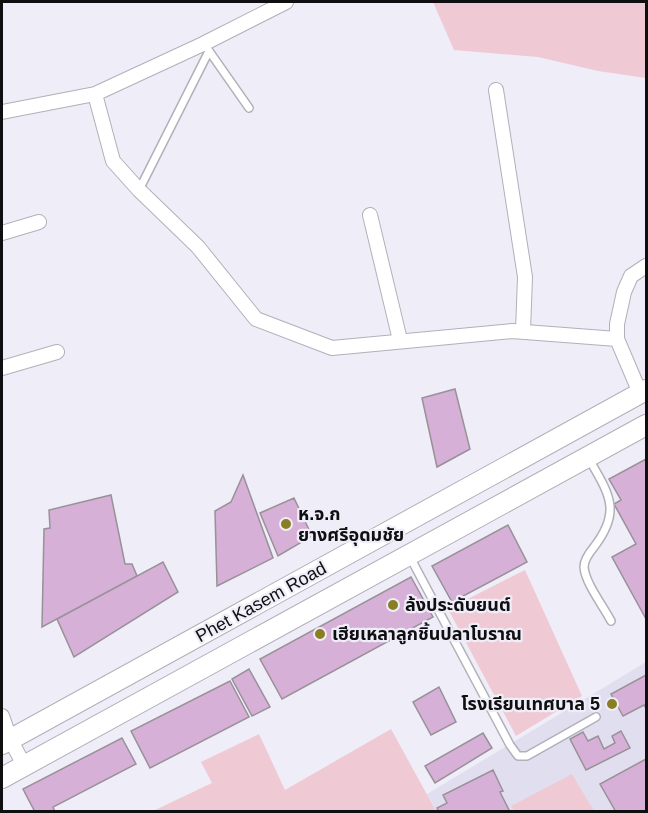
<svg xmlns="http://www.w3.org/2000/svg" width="648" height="813" viewBox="0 0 648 813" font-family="Helvetica,'Noto Sans Thai',sans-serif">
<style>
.built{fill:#e1dfef}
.green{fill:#efcad4}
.building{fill:#d6b0d6;stroke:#989198;stroke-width:1.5}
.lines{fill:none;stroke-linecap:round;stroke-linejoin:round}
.service-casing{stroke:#b1b0b9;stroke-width:10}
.minor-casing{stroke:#b1b0b9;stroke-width:16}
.secondary-casing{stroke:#b1b0b9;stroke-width:22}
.service{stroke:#fff;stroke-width:7}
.minor{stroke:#fff;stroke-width:14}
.secondary{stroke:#fff;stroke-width:20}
.poi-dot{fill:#897e24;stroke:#efedf7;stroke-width:2}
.labels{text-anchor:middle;stroke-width:4.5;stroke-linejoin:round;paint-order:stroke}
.poi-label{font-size:18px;font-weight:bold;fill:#0f0f12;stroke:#efedf7;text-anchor:start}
.street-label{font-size:18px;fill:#0f0f12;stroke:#efedf7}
</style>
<rect width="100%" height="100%" fill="#efedf7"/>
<!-- built -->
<path class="built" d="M646,662V811H436L427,794Z"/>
<!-- green -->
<path class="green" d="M433,2H646V78L598,71L538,57L454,50Z
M525,570L582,696L516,736L448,609Z
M391,729L436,811H153L212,783L201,762L259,734L285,790Z
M572,774L594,811H514L511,806Z"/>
<!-- building -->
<path class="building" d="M455,389L470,449L437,467L422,398Z
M646,459V619L612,557L636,544L614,504L621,500L609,479Z
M243,475L273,558L217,586L215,511L231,502Z
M111,495L125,564H132L137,576L42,627L44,529L50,528L49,510Z
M294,498L312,536L278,556L260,513Z
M508,525L527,562L452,602L432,566Z
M163,562L178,592L74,657L57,619Z
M411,577L433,617L282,699L260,659Z
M249,669L270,707L252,716L232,679Z
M646,675V708L644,705L623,716L611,694Z
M230,681L249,717L150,768L131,731Z
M439,687L456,722L431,735L413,702Z
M621,731L630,748L586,770L570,739L583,732L588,741L598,736L604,749L615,743L612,736Z
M483,733L492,748L435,783L425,766Z
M122,738L136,764L53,807L55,812H35L23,789Z
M646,759V812H616L600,784Z
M493,770L503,791L500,792L510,812H439L437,808L447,803L443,795Z"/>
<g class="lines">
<defs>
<path id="service" d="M207,48L249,108
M139,190L209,51
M589,459C609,494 622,511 594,547C589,553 584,560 584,567C585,583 604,607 611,621
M410,557L510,745L518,756H527L596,717"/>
<path id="minor" d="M496,90L525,277L523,331
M95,94L113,161L139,190L198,247L256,319L332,348L512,331L617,339
M2,112L95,94L203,44L286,2
M370,215L400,340
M2,233L39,222
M2,368L57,352
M640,393L617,339V324L624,292L631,276L646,266
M2,716L10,739L24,765"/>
<path id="secondary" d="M2,744L646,390
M2,778L646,425"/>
</defs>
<!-- service casing -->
<use href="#service" class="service-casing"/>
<!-- minor casing -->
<use href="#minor" class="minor-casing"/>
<!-- secondary casing -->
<use href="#secondary" class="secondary-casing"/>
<!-- service -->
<use href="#service" class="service"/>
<!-- minor -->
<use href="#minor" class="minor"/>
<!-- secondary -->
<use href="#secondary" class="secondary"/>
</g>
<!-- markers -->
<g class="poi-dot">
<circle cx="286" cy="524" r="6"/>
<circle cx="393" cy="605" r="6"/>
<circle cx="320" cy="634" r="6"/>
<circle cx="612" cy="704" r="6"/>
</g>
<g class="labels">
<!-- poi labels -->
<g class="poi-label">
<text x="298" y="520">ห.จ.ก<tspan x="298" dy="21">ยางศรีอุดมชัย</tspan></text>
<text x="405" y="611">ล้งประดับยนต์</text>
<text x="332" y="640">เฮียเหลาลูกชิ้นปลาโบราณ</text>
<text x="600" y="710" text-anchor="end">โรงเรียนเทศบาล 5</text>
</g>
<!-- street labels -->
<g class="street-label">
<text transform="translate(261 602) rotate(-29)" y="6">Phet Kasem Road</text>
</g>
</g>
<!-- border -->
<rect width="648" height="813" fill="none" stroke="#0f0f12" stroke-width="6"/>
</svg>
